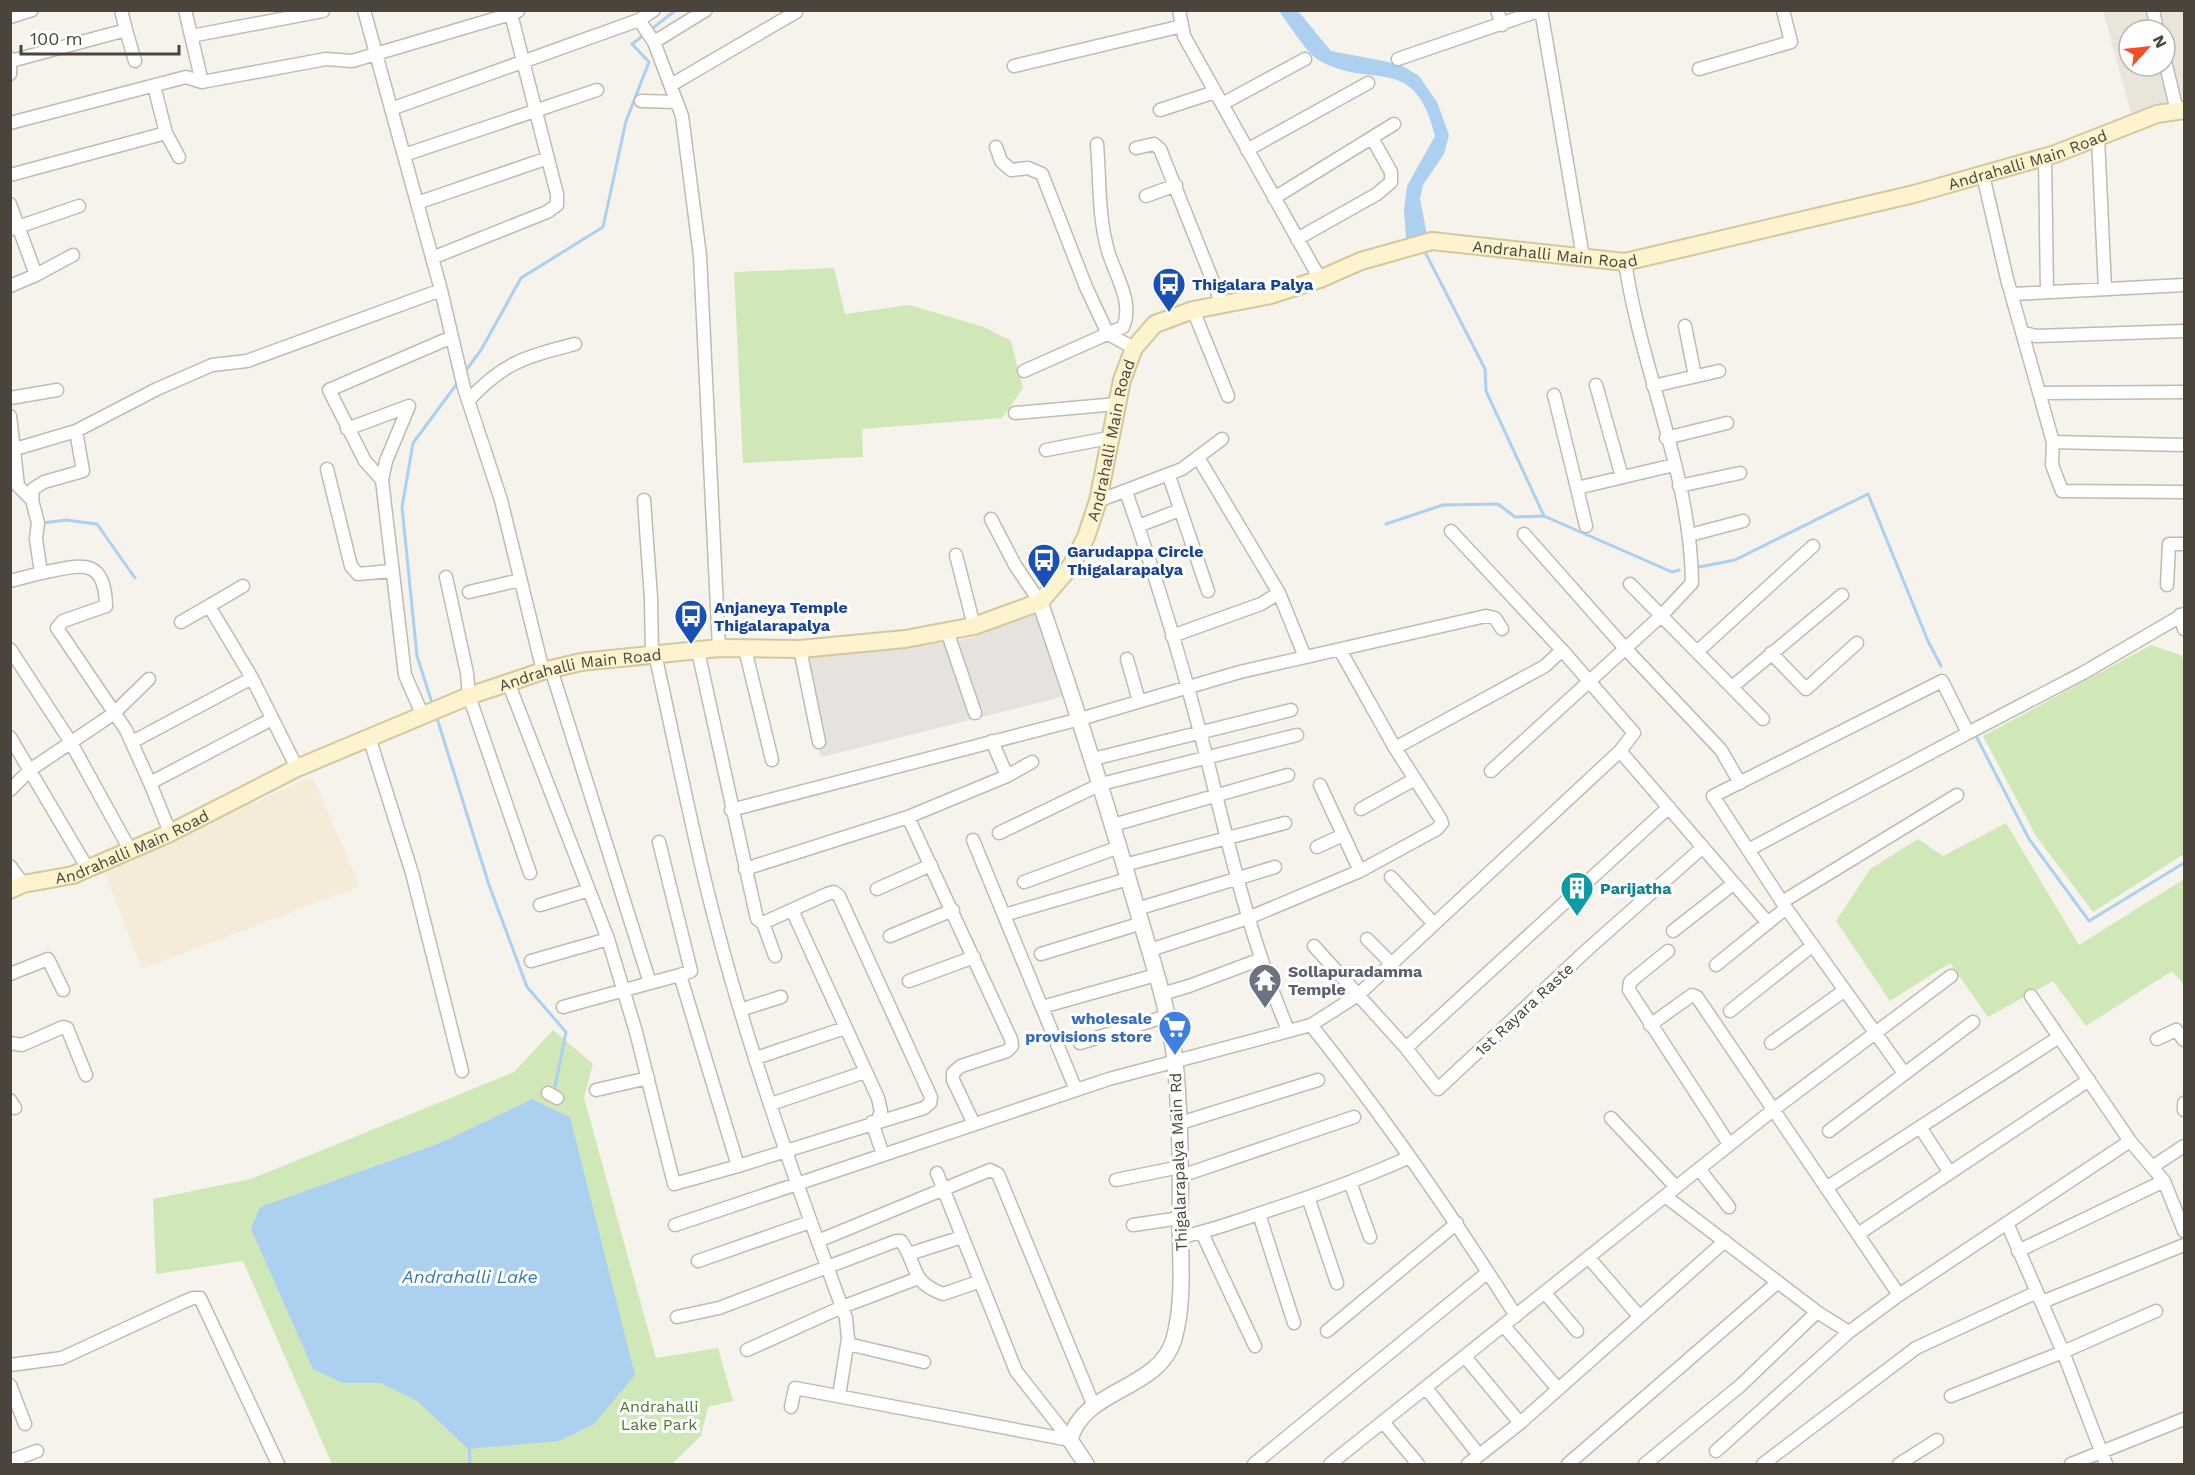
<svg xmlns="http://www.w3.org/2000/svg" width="2195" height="1475" viewBox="0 0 2195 1475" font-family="'Work Sans',sans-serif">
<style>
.residential{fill:#e9e5db;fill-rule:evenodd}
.commercial{fill:#f6ebd9}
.industrial{fill:#e6e2dd}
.green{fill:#d0e8b7;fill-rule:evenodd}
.water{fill:#acd0ef}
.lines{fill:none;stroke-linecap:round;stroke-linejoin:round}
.stream{stroke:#acd0ef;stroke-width:3}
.minor-casing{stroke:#c1bbaf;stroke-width:15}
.tertiary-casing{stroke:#c1bbaf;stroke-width:18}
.secondary-casing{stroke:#d3c89d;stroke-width:20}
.minor{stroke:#fff;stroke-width:12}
.tertiary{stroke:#fff;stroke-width:15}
.secondary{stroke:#fdf4cf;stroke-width:16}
.labels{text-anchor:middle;stroke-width:6;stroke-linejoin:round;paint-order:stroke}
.street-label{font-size:16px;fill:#4a443a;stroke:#fff}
.transit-label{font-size:16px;font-weight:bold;fill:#164399;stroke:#fff;text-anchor:start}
.culture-label{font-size:16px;font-weight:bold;fill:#0d838f;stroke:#fff;text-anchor:start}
.worship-label{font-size:16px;font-weight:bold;fill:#5b616d;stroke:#fff;text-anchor:start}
.shop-label{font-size:16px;font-weight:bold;fill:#366cbe;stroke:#fff;text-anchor:end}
.park-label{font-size:16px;fill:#477b2d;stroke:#fff}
.water-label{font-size:18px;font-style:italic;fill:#3578b4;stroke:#fff}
</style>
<rect width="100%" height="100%" fill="#f6f3ec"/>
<!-- residential -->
<path class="residential" d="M2103,11H2184V98L2131,113ZM2129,30H2165V66H2129Z"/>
<!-- commercial -->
<path class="commercial" d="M312,776L360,886L142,969L104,871Z"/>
<!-- industrial -->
<path class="industrial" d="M1037,612L1065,696L821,757L794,658L944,643L975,637Z"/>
<!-- green -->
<path class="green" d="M834,268L845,314L909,305L984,327L1011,341L1023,388L1002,418L862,429L863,457L743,463L734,272Z
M2151,645L2181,655L2184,660V854L2093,912L2036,836L1983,736Z
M2006,823L2079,945L2184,879V985L2172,971L2086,1026L2053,981L1988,1017L1950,963L1890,1001L1836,921L1870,869L1918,839L1943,856Z
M553,1030L593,1064L584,1098L656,1358L718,1348L733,1401L708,1407L701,1436L672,1464H332L243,1261L156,1274L153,1199L251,1179L514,1072ZM532,1099L570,1117L468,1449L417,1401L380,1383L328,1183L440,1143Z"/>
<!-- water -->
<path class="water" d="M1279,11H1298L1331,51L1399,64L1419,76L1437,102L1449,135L1444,154L1423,185L1420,199L1427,235L1406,238L1404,210L1407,186L1435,136C1415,52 1372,90 1320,61C1308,55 1288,23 1279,11Z
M532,1099L570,1117L635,1375L594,1424L559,1441L468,1449L417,1401L380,1383H343L313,1369L251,1229L260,1207L440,1143Z"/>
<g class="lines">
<!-- stream -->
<path class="stream" d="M649,31L676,10
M1423,248L1485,369L1486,391L1544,516
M464,373L481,350L521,278L603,227L626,121L649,62L632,44L644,35
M42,520L43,523L66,520L97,524L135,578
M1386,524L1443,505L1498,504L1515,517L1544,516L1672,572L1679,570
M1699,567L1735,560L1868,494L1928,641L1941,666
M433,706L417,656L402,507L413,443L459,381
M436,715L489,885L527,987L566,1032L554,1092
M1975,734L2029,839L2089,921L2184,863
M469,1446L470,1464"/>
<defs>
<path id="minor" d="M185,10L202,82
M364,10L441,290L464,388L501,500L543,671
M706,10L654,42L682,116L700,256L719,648
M1179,10L1184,36L1320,279
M1497,10L1502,25
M1541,10L1583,257
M2153,10L2157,30
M10,17L32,10
M639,20L654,42
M126,30L135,61
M191,36L323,11
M10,58V74
M1398,59L1541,10
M11,61L126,30L121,10
M2165,61L2177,111
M1014,66L1182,26
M1699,69L1791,42L1783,10
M671,85L796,12
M641,101L677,102
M1222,104L1305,59
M391,109L639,20L654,10
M1160,110L1215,92
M10,123L186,77L202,82L326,59L352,61L511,14
M166,133L179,157
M2098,137L2105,289
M996,147L1001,161L1011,170L1028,168L1042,174L1086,287L1108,334L1134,348
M1136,148L1154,144L1160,149L1222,304
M1247,150L1368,83
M404,155L597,90
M2045,157L2047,292
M10,175L166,133L154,86
M1983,175L2007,279L2053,442L2052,465L2062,491L2184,492
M1146,196L1176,185
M1274,198L1394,124
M417,203L548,158
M10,204L36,275L10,286
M12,229L79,206
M1297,239L1377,194L1391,182V172L1372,138
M432,258L547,212L557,205V194L511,14L518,11
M36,275L73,255
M2013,294L2184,285
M1193,310L1228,396
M1685,326L1695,376
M2024,333L2036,336L2184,331
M1024,371L1123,327C1134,302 1115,275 1108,251C1098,216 1100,180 1097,144
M1596,385L1622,477
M1653,386L1719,371
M2040,393L2184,392
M1554,395L1577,488
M10,398L57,390
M468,401C503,362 526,357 575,344
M1015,413L1117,404
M10,416L18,486L32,500
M347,429L409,406L386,461L382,480
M1666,438L1727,423
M2053,442L2184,445
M12,450L76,431L157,389L212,365L247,361L441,290
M1046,450L1109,438
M1199,459L1279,593L1305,657
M327,469L351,566L358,574L391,571
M1169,476L1208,591
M1679,486L1740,473
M1126,492C1157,579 1184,669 1207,759C1230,851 1251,942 1288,1030
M644,500L651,598L652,655
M1098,501L1182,469L1222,439
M991,519L1015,565L1040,602
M1138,526L1180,510
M1586,526L1577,488L1674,465
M1451,531L1562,650
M1524,534L1624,647L1721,750L1740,783
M1690,535L1743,521
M956,555L974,626
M41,573C78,566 105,554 106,606L63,621L57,628L126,730L150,783L167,825L168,834
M446,577L467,673L469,696L530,873
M10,581L41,573L36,539L38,523L32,500L33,489L44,482L83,471L76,431
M1630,584L1763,719
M2167,585L2169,544H2184
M469,592L520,580
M209,606L243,586
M2180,615L2184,629
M181,622L209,606L252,678L297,768
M947,631L975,713
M1172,636L1261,604L1279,593
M10,649L70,741L130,850
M745,649L772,760
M800,649L819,742
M1340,650L1395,748L1545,666L1562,650L1634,733L1620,751L1768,923
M698,651L757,919L763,923L827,894L834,892L839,896L931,1097L930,1103L924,1108L738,1166
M1698,651L1813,546
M1771,653L1806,689L1857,643
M655,654C672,730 687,806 705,881C741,1030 793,1175 846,1318L848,1339L839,1396
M1127,659L1139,701
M508,682L608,939L636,1032L674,1184L738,1166L680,975L650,983L551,669
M1732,687L1842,595
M423,716L405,675L382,480L365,461L329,390L452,337
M1968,733L2083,673L2184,614
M10,737L88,869
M369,737L412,873L462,1071
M132,742L252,678
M1093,759L1291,710
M1491,771L1662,615L1692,583C1691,474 1641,370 1625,262
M1007,776L1032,762
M150,783L272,719
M1320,785L1360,871
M10,790L30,770L113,714L149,679
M1361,809L1415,779
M731,810L1080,719L1240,672L1486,616L1495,618L1502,629
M908,817L1007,776L992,741
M1113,825L1288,775
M999,833L1101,784L1297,735
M973,840L1076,1090
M659,842L691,971L680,975
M1317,847L1343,835
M1748,850L1968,733L1942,681L1713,796L1786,908
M1124,865L1285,823
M10,866L23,884
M745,869L908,817L1011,1039L1012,1046L1007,1051L961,1066L953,1073V1080L974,1124
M1391,877L1434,924
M1024,882L1119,847
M877,889L931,865
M1782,902L1957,795
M540,905L589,890
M1137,909L1275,867
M792,910L878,1098L881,1111L878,1120
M1004,915L1128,879
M763,923L775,956
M1673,931L1733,884
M890,936L953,910
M1367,939L1392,964
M1314,946L1406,1048L1438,1089L1588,949L1703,847
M1150,950L1248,918L1360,871L1437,829L1442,823L1440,818L1395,748
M1668,951L1630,982L1629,990L1729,1144
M1041,954L1142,923
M531,961L608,939
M1716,965L1786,908L1904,1073
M10,974L48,959L63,990
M909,981L974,957
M1162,994L1189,986L1261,959
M2031,996L2130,1141L2164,1181L2184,1231
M563,1007L650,983
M1042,1007L1156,975
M740,1010L781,997
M1730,1011L1813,945
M1311,1025C1385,1118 1452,1215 1516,1316
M1650,1025L1692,995L1697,997L1899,1295L1849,1332L1817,1312
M2157,1039L2176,1030L2184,1040
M10,1043L22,1045L63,1027L67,1028L86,1075
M1080,1043L1167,1016
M1771,1043L1845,990
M1406,1048L1669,807
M756,1058L845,1028
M596,1090L648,1078
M548,1093L557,1098
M10,1100L15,1108
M2184,1103V1110
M771,1104L865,1072
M1611,1118L1676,1187
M872,1122L881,1149
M1177,1124L1318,1080
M1920,1127L1950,1173
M1829,1131L1973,1022
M2152,1167L2184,1146
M1699,1169L1729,1207
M937,1173L1016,1371L1070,1440
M1181,1176L1354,1117
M1116,1180L1180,1167
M1350,1182L1370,1237
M1826,1188L2059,1037
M1665,1196L1773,1110L1951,976
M1308,1197L1337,1283
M1259,1214L1294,1323
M2007,1223L2063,1352L2106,1464
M675,1225L1109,1079L1311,1025L1358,995L1620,751
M1133,1225L1180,1218
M1202,1233L1255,1346
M1858,1234L2089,1080
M1181,1237C1210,1231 1237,1221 1264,1212C1314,1196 1363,1178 1410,1157
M818,1241L990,1170L998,1174L1093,1404
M2018,1251L2164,1181
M909,1254L962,1237
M1589,1258L1639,1316
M698,1261L810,1222
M1545,1293L1577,1331
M1899,1295L2130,1141
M2042,1302L2184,1245
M677,1317L719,1308L896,1241H901C919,1267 909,1281 943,1294L978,1282
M1504,1326L1558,1389
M1327,1331L1457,1223
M848,1344L924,1362
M747,1350L842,1307L916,1279
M1466,1358L1520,1423
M10,1365L62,1358L181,1303L193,1298H200L278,1464
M10,1385L25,1424
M1426,1388L1479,1455
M1951,1396L2063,1352L2156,1311
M791,1407L795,1388L1070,1440
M1383,1422L1418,1464
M1716,1451L1849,1332
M10,1461L37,1451
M1254,1464L1488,1272
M1330,1464L1665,1196L1817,1312L1741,1385L1645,1464
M1468,1464L1520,1423L1725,1241
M1568,1464L1778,1282
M1763,1464L1916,1348L2037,1292
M1899,1464L1937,1440
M2071,1464L2184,1419"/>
<path id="tertiary" d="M1040,602C1074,701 1106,801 1135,902C1150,954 1169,1007 1175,1061C1180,1112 1181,1165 1180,1216C1180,1258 1185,1298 1174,1339C1159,1391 1083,1388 1070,1440L1086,1464"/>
<g id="secondary">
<path id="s1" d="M10,890L23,884L73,875L168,834L297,768L469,696L543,671L581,662L719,648L800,649L905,639L974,626L1040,602L1071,566L1086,537L1098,501L1122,380L1134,348L1155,324L1193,310L1271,295L1320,279L1361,261L1432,241L1625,262L1914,194L2055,154L2157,114L2184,110"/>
</g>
</defs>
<!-- minor casing -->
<use href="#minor" class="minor-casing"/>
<!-- tertiary casing -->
<use href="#tertiary" class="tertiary-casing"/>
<!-- secondary casing -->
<use href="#secondary" class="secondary-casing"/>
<!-- minor -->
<use href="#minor" class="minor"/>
<!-- tertiary -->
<use href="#tertiary" class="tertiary"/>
<!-- secondary -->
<use href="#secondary" class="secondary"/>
</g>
<!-- icons -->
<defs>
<symbol id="bus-pin" viewBox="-11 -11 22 30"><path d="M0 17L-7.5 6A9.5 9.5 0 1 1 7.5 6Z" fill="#1a4fb4" stroke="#fff"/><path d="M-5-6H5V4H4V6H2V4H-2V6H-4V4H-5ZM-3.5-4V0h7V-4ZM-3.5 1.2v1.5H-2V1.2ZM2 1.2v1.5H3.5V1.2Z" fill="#fff"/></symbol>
<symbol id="building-pin" viewBox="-11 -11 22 30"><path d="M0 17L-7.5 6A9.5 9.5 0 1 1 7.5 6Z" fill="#0f9aa8" stroke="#fff"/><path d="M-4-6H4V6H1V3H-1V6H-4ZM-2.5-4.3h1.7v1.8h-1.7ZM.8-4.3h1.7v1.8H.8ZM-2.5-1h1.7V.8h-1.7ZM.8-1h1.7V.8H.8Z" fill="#fff"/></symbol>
<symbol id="temple-pin" viewBox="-11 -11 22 30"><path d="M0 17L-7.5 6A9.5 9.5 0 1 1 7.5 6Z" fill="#6b7280" stroke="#fff"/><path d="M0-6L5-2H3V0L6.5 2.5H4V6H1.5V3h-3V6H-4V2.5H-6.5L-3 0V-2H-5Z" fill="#fff"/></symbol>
<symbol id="supermarket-pin" viewBox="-11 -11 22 30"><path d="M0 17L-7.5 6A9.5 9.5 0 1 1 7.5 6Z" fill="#3f7fe0" stroke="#fff"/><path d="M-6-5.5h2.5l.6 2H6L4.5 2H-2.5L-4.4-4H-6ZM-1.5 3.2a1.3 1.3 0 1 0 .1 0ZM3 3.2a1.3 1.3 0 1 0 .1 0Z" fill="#fff"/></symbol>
</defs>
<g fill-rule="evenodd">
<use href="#bus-pin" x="1150" y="265" width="38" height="52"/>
<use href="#bus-pin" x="1025" y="541" width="38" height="52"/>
<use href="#bus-pin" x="672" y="597" width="38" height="52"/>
<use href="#building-pin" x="1558" y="869" width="38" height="52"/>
<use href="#temple-pin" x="1246" y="961" width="38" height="52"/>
<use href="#supermarket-pin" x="1156" y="1008" width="38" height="52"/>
</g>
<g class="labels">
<!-- street labels -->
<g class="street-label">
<text dy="6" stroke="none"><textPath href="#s1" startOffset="2290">Andrahalli Main Road</textPath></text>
<text dy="6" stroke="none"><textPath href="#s1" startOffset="1804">Andrahalli Main Road</textPath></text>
<text dy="6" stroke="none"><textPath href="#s1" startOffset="1263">Andrahalli Main Road</textPath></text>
<text dy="6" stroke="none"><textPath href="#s1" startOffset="615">Andrahalli Main Road</textPath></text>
<text dy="6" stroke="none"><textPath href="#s1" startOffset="130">Andrahalli Main Road</textPath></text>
<text transform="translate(1524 1009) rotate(-43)" y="6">1st Rayara Raste</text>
<text transform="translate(1178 1162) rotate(-92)" y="6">Thigalarapalya Main Rd</text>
</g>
<!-- transit labels -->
<g class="transit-label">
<text x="1192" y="290">Thigalara Palya</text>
<text x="1067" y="557">Garudappa Circle<tspan x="1067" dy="18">Thigalarapalya</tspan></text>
<text x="714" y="613">Anjaneya Temple<tspan x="714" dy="18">Thigalarapalya</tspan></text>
</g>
<!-- culture labels -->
<g class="culture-label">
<text x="1600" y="894">Parijatha</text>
</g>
<!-- worship labels -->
<g class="worship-label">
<text x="1288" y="977">Sollapuradamma<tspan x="1288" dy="18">Temple</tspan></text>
</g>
<!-- shop labels -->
<g class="shop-label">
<text x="1152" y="1024">wholesale<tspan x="1152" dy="18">provisions store</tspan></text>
</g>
<!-- park labels -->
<g class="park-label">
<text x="659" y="1412">Andrahalli<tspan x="659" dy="18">Lake Park</tspan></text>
</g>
<!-- water labels -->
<g class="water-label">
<text x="470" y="1283">Andrahalli Lake</text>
</g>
</g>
<!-- border -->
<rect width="2195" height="1475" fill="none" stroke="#4a443a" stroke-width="24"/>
<!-- north arrow -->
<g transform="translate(2147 48) rotate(63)"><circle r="28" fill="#ffffff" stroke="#b7b4b0" stroke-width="1.5"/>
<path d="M0-4.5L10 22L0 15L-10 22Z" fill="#f34e26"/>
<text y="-9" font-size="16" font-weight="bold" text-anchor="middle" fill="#4a443a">N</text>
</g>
<!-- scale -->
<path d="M21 45v9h158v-9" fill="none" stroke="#4a443a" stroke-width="3"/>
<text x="30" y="45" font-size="18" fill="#4a443a" stroke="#ffffff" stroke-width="4.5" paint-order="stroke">100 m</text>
</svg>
